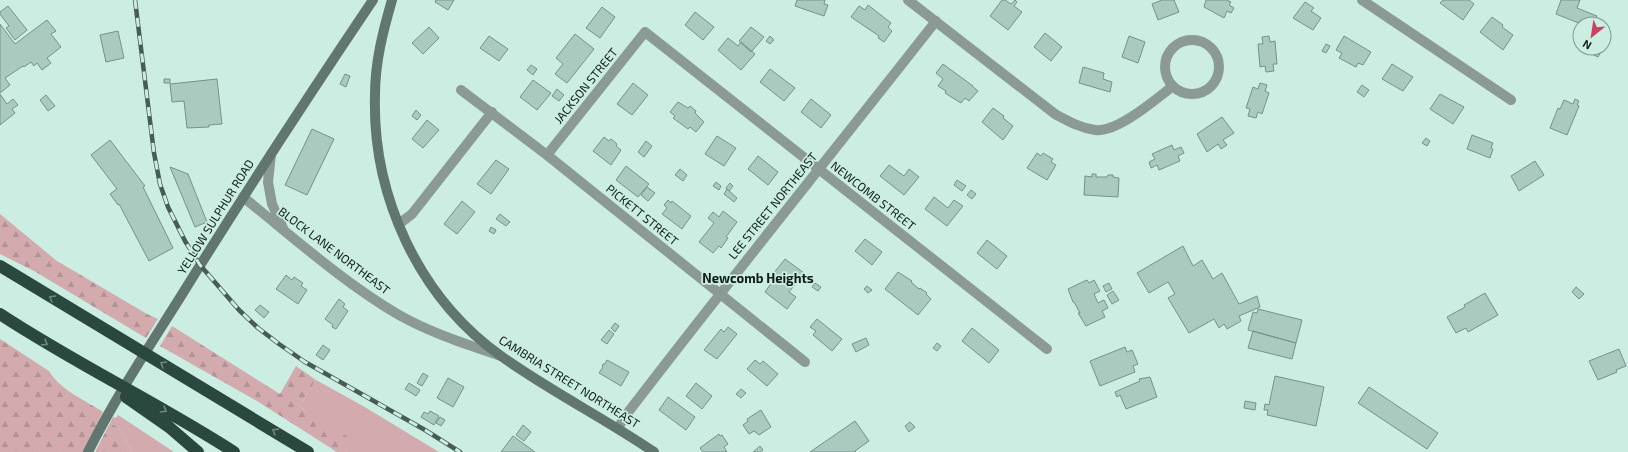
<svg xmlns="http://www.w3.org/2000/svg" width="1628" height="452" viewBox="0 0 1628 452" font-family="'Exo 2',sans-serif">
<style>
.grass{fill:#d3abaf}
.forest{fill:url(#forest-firs)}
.building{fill:#aacabf;stroke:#74938a}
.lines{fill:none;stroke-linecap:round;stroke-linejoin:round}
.street{stroke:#8c9a95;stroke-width:10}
.secondary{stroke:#627670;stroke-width:10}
.highway{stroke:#2b483f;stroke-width:12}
.rail-casing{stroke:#485c56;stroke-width:4.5}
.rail{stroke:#cbede2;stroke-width:3;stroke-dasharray:9;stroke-linecap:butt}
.oneway{stroke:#6b8a80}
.labels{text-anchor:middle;stroke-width:3.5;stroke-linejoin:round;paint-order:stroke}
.street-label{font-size:12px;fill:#0f1c18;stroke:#cbede2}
.neighbourhood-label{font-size:13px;font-weight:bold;fill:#0f1c18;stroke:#cbede2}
</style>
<defs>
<pattern id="forest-firs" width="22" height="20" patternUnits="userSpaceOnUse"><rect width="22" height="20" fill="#d3abaf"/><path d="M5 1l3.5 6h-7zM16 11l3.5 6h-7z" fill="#b49396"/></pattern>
</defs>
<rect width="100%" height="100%" fill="#cbede2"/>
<!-- grass -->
<path class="grass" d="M316,380L363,406L439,452H345L352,441L299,406Z
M118,415L174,452H132L118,427L110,423L113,417L116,418Z"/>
<!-- forest -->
<path class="forest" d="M0,214L57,261L147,314L158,319L146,338L34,271L0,254Z
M172,326L280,394L296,366L316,380L299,406L353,440L345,452H337L257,401L160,346Z
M0,339L49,371C60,390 85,400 103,412L83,452H0Z
M110,423L118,427L132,452H95Z"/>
<!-- building -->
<path class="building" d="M436,0H454L448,10L435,2Z
M797,0H825L824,4L828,5L824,16L795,6Z
M1002,0H1005L1011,4L1015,0L1017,2L1014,6L1022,12L1008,30L990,16Z
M1162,0H1174L1179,12L1158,20L1152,4Z
M1206,0H1227L1231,2L1229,5L1234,8L1231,13L1227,11L1224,18L1204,7Z
M1443,0H1469L1474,4L1463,20L1440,3Z
M1561,0H1580L1577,8L1597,16L1594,24H1581L1556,14Z
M1305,2L1314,8L1311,11L1321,18L1313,30L1293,18Z
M868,5L891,23L888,27L892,31L884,42L878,38L879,36L851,17L859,6L865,10Z
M8,6L27,30L15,40L6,28L9,26L0,14V12Z
M602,7L615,17L600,38L586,28Z
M695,12L714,27L703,40L685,25Z
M1492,17L1503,25L1502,27L1513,35L1503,50L1480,32Z
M47,20L56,31L51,34L61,47L47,58L51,63L42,70L37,63L34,66L31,62L24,67L23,66L5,78L10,85L0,93V24L15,44Z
M429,27L439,38L423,54L412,43Z
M751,27L764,37L751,52L739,41Z
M118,31L124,58L106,62L100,35Z
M1045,33L1062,47L1051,61L1034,47Z
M575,34L594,49L567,83L555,74L563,64L556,58Z
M489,36L508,49L499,61L480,48Z
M770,36L774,40L770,44L766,41Z
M1129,36L1145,42L1138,63L1122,57Z
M1269,36L1270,42L1275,41L1277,64H1273L1274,71L1266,72L1265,66L1260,67L1258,44H1263L1262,37Z
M1344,36L1371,52L1363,65L1358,63L1356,67L1339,58L1342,53L1336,50Z
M728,38L738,46L741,42L755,54L741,70L718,50Z
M1326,44L1330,46L1326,53L1322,51Z
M1595,48L1602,50L1598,57L1592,54Z
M943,64L973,86H972L978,91L969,101L965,98L961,103L945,93L946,91L938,86L943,79L936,73Z
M1392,64L1413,77L1403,91L1382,79Z
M531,65L537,69L533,75L527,70Z
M1083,67L1104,73L1103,79L1112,82L1110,92L1079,83Z
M770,69L795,88L784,101L760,82Z
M345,74L350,76L346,87L340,84Z
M164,79H170V83H164Z
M217,79L222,124L209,125V127L187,128L184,101L172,102L170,84Z
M533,80L551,93L537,110L520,97Z
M633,83L648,95L632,115L617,104Z
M1260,83L1267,85L1265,91L1269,93L1262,114L1258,112L1256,118L1248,116L1250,109L1246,108L1253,87L1258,89Z
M1362,85L1369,90L1364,97L1357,92Z
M557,89L564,95L559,101L552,96Z
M0,94L7,104L13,99L18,105L12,109L15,113L0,125Z
M1440,94L1464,107L1453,124L1430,109Z
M46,95L55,106L48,111L40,100Z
M811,99L831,115L821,128L801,112Z
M1575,99L1579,101L1577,105L1579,106L1567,135L1550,128L1558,108L1560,109L1564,100L1573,104Z
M678,102L688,108L690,106L696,111L695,113L704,122L696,132L690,127L688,129L673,118L675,116L670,112Z
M993,108L1004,116L1003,118L1013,126L1003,140L982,122Z
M416,110L421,115L417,120L412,116Z
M1222,117L1234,133L1223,140L1227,145L1221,149L1218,144L1207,152L1197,134Z
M427,120L439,130L423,148L412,139Z
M312,129L334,139L307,195L285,185Z
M1472,135L1493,143L1491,148L1493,149L1490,158L1467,149Z
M717,136L736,148L724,166L705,154Z
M604,137L609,141L611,139L617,144L616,146L621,150L611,165L593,151Z
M1426,138L1430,141L1427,146L1422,143Z
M110,140L145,186L143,187L173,248L149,261L119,204L118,205L110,194L117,189L91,155Z
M646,141L652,146L644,157L638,152Z
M1172,145L1174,150L1181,147L1184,153L1178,156L1180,161L1159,170L1157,165L1151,168L1149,162L1155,159L1152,154Z
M1037,153L1041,156L1043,153L1053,159L1051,162L1056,165L1047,180L1027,168Z
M758,156L778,172L768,185L748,169Z
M496,160L509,169L491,194L477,184Z
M1535,161L1544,175L1519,191L1511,176Z
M889,165L904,176L909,169L919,177L904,195L880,176Z
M626,166L649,184L638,197L616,180Z
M170,167L188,174L207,222L195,227Z
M680,169L687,175L683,181L675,175Z
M1092,174H1096V177H1107L1108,175H1113V177L1119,178L1118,197L1084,195L1085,176L1092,177Z
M957,180L966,186L962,191L954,185Z
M716,182L721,186L719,190L713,186Z
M730,183L733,186L729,191L726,188Z
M647,187L655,193L648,201L641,195Z
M727,189L737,198L734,202L724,194Z
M971,190L976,194L972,199L967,195Z
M934,197L948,208L954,200L963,206L947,226L925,209Z
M668,200L671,203L672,201L691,216L682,229L662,214L667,208L664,205Z
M462,201L475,212L457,234L444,224Z
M723,211L737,222L726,237L728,238L721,248L719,246L713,253L699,242L714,223L708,218L713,212L719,217Z
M500,214L510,222L506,226L496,219Z
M491,227L496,230L494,234L489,231Z
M865,239L882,252L872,265L855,251Z
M987,240L1007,256L997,269L977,253Z
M1183,246L1193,266L1202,260L1213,279L1222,273L1239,304L1257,296L1260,307L1239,316L1241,321L1227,329L1224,324L1219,328L1214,319L1189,333L1168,298L1175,294L1168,282L1149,293L1137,273Z
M785,259L804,273L789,292L796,297L787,309L765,292L772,282L769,279Z
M898,272L912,281L911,282L919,289L920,288L927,293L926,294L931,299L918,315L885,289Z
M286,275L292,280L294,277L303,283L301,286L307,290L298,304L276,289Z
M1087,280L1089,283L1094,280L1100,291L1094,294L1098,303L1104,300L1108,308L1102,311L1105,317L1086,326L1078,313H1080L1074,302H1073L1068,289Z
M815,283L821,287L818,291L812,287Z
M1109,283L1112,289L1106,292L1103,286Z
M867,286L872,290L868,293L864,289Z
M1576,287L1584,294L1579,299L1572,292Z
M1113,291L1119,300L1112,304L1107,295Z
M1485,293L1498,315L1468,332L1466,328L1456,333L1447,317L1465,307L1464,305Z
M339,299L345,304L343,307L348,311L336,329L332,327L333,325L325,319Z
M260,305L269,312L264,318L255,310Z
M1258,309L1302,320L1296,343L1248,330L1253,312L1257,313Z
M817,319L842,339L832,351L813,335L816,331L810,327Z
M615,323L619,326L615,332L611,328Z
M728,327L737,334L717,359L704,350L721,329L724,332Z
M972,328L999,350L989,363L962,341Z
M609,330L614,334L607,344L601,340Z
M1253,331L1296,343L1292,359L1248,348Z
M866,338L869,345L856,352L852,344Z
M937,343L941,346L937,351L933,348Z
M323,345L330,350L323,360L316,355Z
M1125,347L1127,352L1132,350L1138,364L1133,366L1135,372L1100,386L1090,361Z
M1619,349L1626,366L1616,370L1617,372L1598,380L1589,361Z
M607,360L629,372L621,386L599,373L603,367L602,366L603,364H605Z
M755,360L760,364L763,361L778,374L767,386L747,369Z
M423,373L428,376L422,386L417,383Z
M1275,376L1324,387L1316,426L1267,415L1268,410H1264L1265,404L1269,405Z
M1150,377L1157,397L1126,409L1120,395L1117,397L1115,392L1140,381L1139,379Z
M448,378L464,387L453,407L437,398Z
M409,383L420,390L416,396L405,389Z
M696,383L712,396L702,409L686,396Z
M1369,387L1438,433L1427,449L1358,403Z
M741,389L746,393L741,398L736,394Z
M668,397L695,417L686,430L659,410Z
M1245,401L1256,403L1255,410L1244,408Z
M761,410L771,427L759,435L754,431L749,434L743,425L748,421L747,419Z
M430,411L439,416L434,425L421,417L424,412L428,414Z
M440,417L445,420L441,426L436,423Z
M855,421L869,441L855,451L856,452H810Z
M910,422L915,427L909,432L905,426Z
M523,425L531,432L524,441L516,435Z
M719,434L720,436L722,435L728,444L724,447L727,452H703L700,448Z
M513,436L535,452H501Z
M760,446L763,450L760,452H753Z"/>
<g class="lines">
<!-- street -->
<path class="street" d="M908,0L1055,114C1068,121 1080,128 1095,130C1117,133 1156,99 1173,86
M1362,0L1511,100
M1165 67a27 27 0 1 1 54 0a27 27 0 1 1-54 0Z
M461,90L547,155L805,362
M271,154L268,182L272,204L283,228
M547,155L645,32L1047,349
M243,197C293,237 344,283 399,315C431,333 466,344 501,356
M399,224L412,214L492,112
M618,428L626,415C728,282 833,152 936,21"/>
<!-- secondary -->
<path class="secondary" d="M392,0C383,31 375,62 375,95C372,195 418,297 501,356C550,391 604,418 654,452
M88,452C115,398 149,347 181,296C243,196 307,98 373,0"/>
<!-- highway -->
<path class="highway" d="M0,266L308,452
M0,314C76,364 158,403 234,452
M126,397L169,427L198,452"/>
<defs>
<path id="rail" d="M135,0L154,153L160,184L168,207L185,241L200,265L239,310L258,328L279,344L305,362L425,430L460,452"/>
</defs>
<!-- rail casing -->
<use href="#rail" class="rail-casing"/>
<!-- rail -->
<use href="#rail" class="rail"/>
</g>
<!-- one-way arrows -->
<defs><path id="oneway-chevron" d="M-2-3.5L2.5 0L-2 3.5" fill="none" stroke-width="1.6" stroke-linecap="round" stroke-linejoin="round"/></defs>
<g class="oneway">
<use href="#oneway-chevron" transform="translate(52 298) rotate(-149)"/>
<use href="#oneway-chevron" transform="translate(45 343) rotate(31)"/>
<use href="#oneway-chevron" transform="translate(163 364) rotate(-149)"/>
<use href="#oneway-chevron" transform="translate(164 410) rotate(30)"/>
<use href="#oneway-chevron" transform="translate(275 431) rotate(-148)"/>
</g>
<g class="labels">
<!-- street labels -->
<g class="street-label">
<text transform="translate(586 86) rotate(-51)" y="4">JACKSON STREET</text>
<text transform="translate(873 196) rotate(38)" y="4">NEWCOMB STREET</text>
<text transform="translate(773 206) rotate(-51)" y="4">LEE STREET NORTHEAST</text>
<text transform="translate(642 215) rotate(39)" y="4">PICKETT STREET</text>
<text transform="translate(216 217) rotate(-58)" y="4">YELLOW SULPHUR ROAD</text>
<text transform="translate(334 251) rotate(37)" y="4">BLOCK LANE NORTHEAST</text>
<text transform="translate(569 382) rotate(32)" y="4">CAMBRIA STREET NORTHEAST</text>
</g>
<!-- neighbourhood labels -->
<g class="neighbourhood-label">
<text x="758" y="283">Newcomb Heights</text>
</g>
</g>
<!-- north arrow -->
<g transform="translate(1592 36) rotate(210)"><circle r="19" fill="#cbede2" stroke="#809991"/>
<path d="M0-3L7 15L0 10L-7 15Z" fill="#cf3f5e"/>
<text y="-6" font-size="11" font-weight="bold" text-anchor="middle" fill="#0f1c18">N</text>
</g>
</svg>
